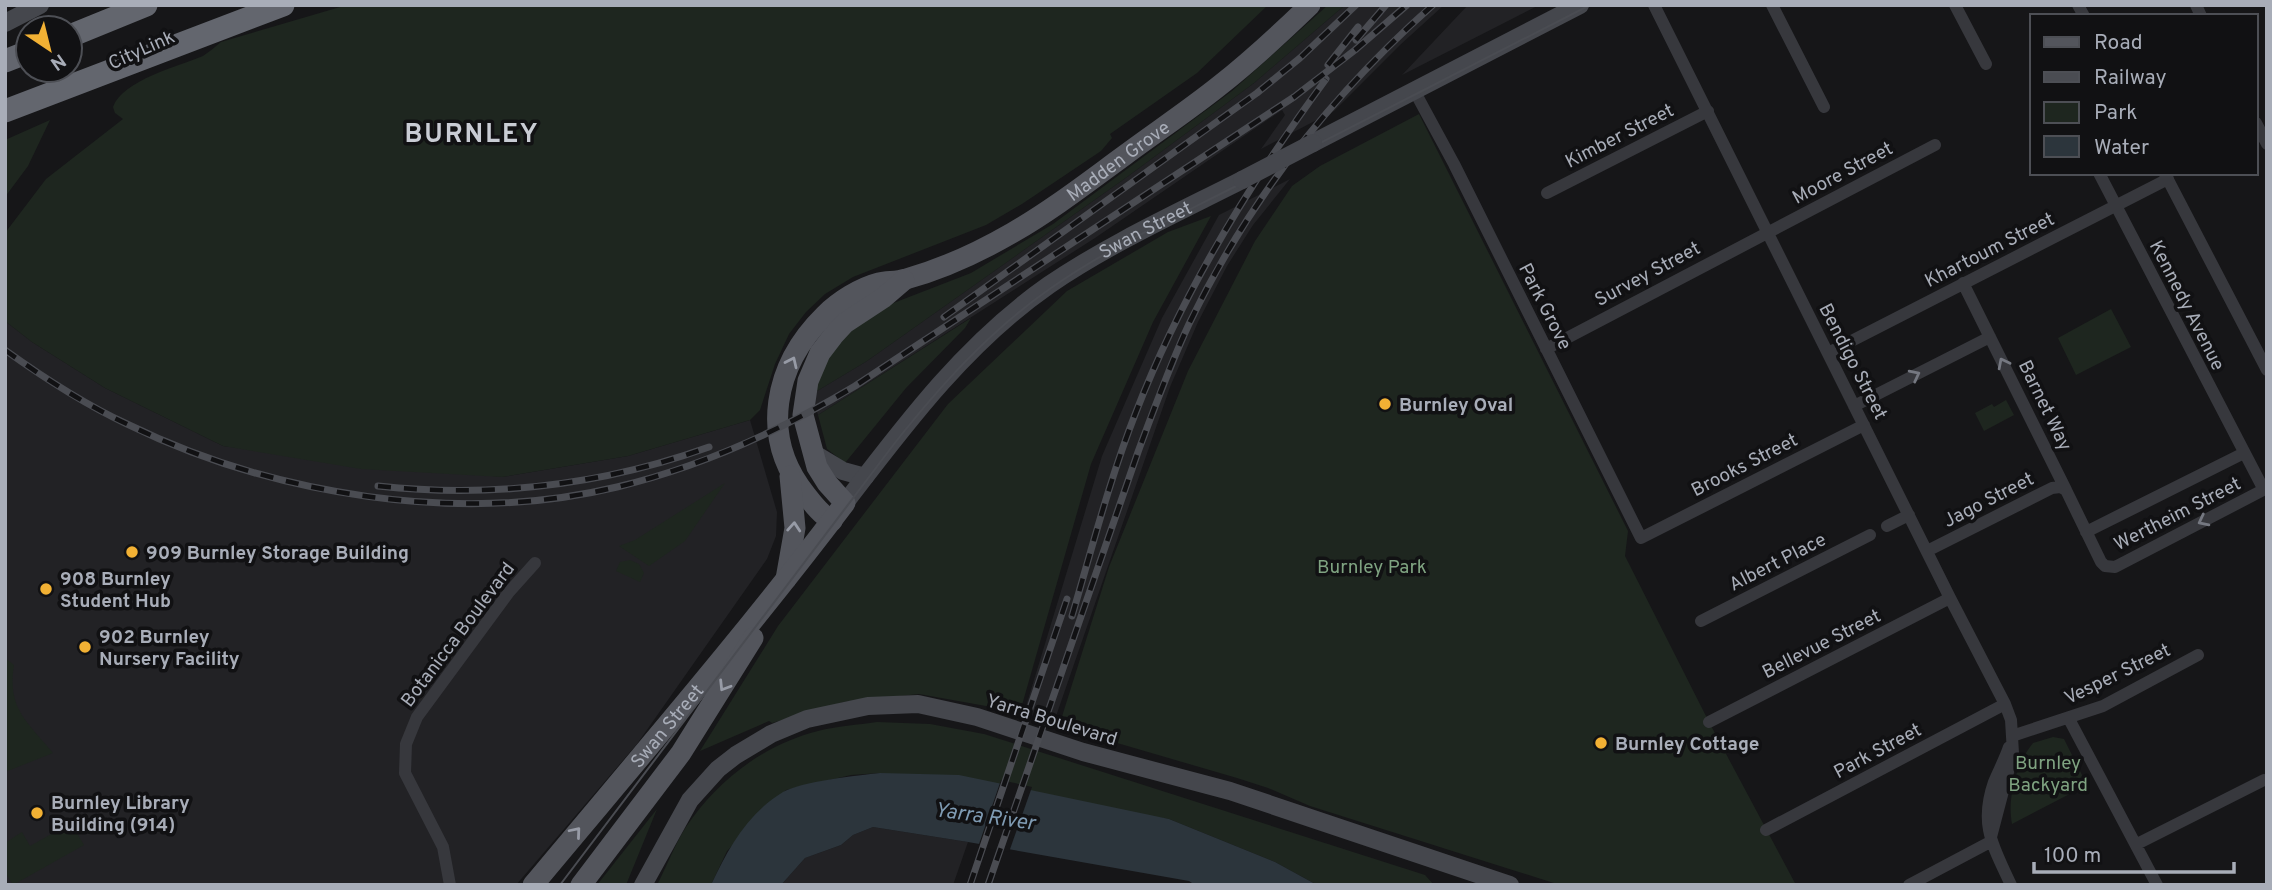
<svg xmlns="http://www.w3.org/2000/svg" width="2272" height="890" viewBox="0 0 2272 890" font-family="Overpass,sans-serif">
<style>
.built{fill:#222225}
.green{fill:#1e261f}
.water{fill:#2c353c}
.pier{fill:#161618}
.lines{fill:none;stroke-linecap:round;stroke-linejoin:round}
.street{stroke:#37383d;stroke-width:12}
.secondary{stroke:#45474d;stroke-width:18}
.primary{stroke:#53555c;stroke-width:21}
.highway{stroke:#63666e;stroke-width:23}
.tram{stroke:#4a4c52;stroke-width:2}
.rail-casing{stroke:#4a4c52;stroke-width:7}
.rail{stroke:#111113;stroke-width:4.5;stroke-dasharray:13;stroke-linecap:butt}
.secondary-bridge{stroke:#45474d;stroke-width:18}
.oneway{stroke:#979ba6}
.oneway2{stroke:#757881}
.poi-dot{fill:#f2b134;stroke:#111113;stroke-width:2.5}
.labels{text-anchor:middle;stroke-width:7;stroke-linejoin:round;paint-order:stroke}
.street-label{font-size:19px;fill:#a8adb8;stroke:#111113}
.poi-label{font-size:19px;font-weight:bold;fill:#a8adb8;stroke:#111113;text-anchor:start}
.park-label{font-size:19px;fill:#7fa381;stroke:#111113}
.water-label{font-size:21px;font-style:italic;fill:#7f9bb3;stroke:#111113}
.district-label{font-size:26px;font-weight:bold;letter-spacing:2px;fill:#c9ccd4;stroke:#111113}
</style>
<rect width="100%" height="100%" fill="#161618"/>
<!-- built -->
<path class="built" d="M1345,5H1444L1400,45L1334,111L1261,149L1285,115L1282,110L1095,238L818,415L812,394L867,361L1127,177L1254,83Z
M1468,5H1539L1402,75Z
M1290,179L1253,225L1227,266L1198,322L1170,387L1054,722L1024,713L1102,456L1162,318L1219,215Z
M5,321L32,342L105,388L223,446L502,477L628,456L750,420L777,512L776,536L767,559L637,744L516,885H5Z
M873,827L968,842L953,885H781L805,858L841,845L853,835Z"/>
<!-- green -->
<path class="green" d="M347,5H1268L1197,73L1110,134L1112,138L1101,151L1022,204L986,225L853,277L825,294L806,312L789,334L775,364L760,410L750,420L628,456L502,477L361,469L223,446L105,388L32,342L5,321V233L46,179L123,119L115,113L113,107C123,80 177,67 203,56C209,52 215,47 221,42Z
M1328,5H1345L1254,83L1127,177L867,361L812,394L832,346L878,309L971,273L1053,224L1232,91Z
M1419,114L1628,531L1625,556L1709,722L1796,885H1560L1310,806L1268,788L1237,778L1059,726L1109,567L1188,371L1255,241L1292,186L1320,166Z
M50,120L28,166L5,197V140Z
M1211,216L1153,322L1091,464L1020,712L919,694L844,702L772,723L769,721L700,751L778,626L948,404L1067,291L1168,232Z
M2111,309L2131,347L2076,375L2058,338Z
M971,318L965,328L906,388L845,463L827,449L818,415Z
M2006,400L2014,415L1984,431L1975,413L1992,404L1994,407Z
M725,483L685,541L649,566L619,546L635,540Z
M630,560L639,564L644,573L640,582L616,571L620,562Z
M5,658L14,665C7,709 27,721 53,753L5,772Z
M877,722L930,724L984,734L1425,875L1434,885H1317L1275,862L1169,819L880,773L851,775L786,790L727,851L711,885H657C667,866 675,844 686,827C718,780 763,745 818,731C837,726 858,725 877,722Z
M2053,737L2064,739L2087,785L2012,824C2007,798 2016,764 2033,743Z
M657,809L626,885H597Z
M71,823L84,845L13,885L5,872V843L22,832L30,846Z"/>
<!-- water -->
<path class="water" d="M880,773L959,775L1169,819L1275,862L1317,885H1195L1189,881L968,842L873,827L853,835L841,845L805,858L781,885H711C729,847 747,814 783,792C800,782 859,775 880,773Z"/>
<!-- pier -->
<path class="pier" d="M1001,780L1032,787L1009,852L978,847Z"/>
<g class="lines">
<!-- street -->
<path class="street" d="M1654,5L1950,598L2005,704L2011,720L2013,753L1991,837
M1772,5L1824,107
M1955,5L1986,64
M2078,5L2084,16
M2196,5L2201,16
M1415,92L1454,164L1641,538L1864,425
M2256,123L2267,144
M2099,173L2264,490
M2165,174L2267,370
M1547,193L1708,111
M1963,283L2066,490
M1546,349L1935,145
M1828,353L2168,179
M1854,406L1990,337
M1887,526L1909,515
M2086,532L2244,453
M1927,551L2052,488L2060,487L2066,490L2101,562L2105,566L2115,567L2267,488
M1701,621L1870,535
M2069,719L2157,885
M1709,722L1950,598
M2012,736L2103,706L2198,655
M2009,747C2005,759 1999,770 1994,782C1979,825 1993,846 2011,885
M1766,830L2005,704
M2137,844L2264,780
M450,885L443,847L405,773L406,744L417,717L509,592L535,563
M1909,885L1992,841"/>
<!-- secondary -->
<g class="secondary">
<path d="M5,23L40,5"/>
<path d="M1313,143L1580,5"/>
<path d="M813,453L843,471L865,477"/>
<path id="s1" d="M845,503C906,423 966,343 1049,285C1109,244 1177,213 1242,180"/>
<path d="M643,885L690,800L718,769L736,755L771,734L807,719L868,706L918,704L977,717L1083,752L1230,791L1510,885"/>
</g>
<!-- primary -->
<g class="primary">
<path id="s2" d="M832,521C821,515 813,504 806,495C759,437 774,365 825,315C839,301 860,288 879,283C888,281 897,282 906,279C942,269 979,252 1012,233C1052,210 1088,182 1125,155C1156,132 1189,110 1219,86C1251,61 1281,33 1310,5"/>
<path d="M786,579L795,528L790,476"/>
<path id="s3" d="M533,885C638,759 746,634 845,503L827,483L817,467L803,415L808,381L820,353L833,336L845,323L883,298L904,280"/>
<path d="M581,885L681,753L753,638"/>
</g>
<!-- highway -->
<path class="highway" d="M70,36L146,5
M5,61L28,52
M5,111L283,5"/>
<!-- tram -->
<path class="tram" d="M560,885L894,444C940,386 989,331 1051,288C1111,246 1180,215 1246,181C1360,122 1476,64 1590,5"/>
<defs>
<path id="rail" d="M1356,40L1386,5
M1328,65L1358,27
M944,317L1257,93L1300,58L1356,5
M5,350C44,378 84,404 127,424C272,495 459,525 617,487C700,467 782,430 855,386L1294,97L1355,50L1407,5
M378,486C490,498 603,485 709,447
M1072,616C1092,548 1110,478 1136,412C1182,293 1251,181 1326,79
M970,885L1067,599
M988,885L1138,452C1154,409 1170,365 1189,324C1248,201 1331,95 1433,5"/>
</defs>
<!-- rail casing -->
<use href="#rail" class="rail-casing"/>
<!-- rail -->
<use href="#rail" class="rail"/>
<!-- secondary-bridge -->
<path class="secondary-bridge" d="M1242,180L1313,143"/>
</g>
<!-- one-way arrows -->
<defs><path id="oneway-chevron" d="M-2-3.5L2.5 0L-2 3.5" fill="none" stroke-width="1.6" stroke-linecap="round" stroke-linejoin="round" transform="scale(1.75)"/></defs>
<g class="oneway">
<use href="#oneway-chevron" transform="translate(792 362) rotate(-65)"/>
<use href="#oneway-chevron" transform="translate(794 527) rotate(-86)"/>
<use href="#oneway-chevron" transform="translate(724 686) rotate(122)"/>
<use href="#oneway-chevron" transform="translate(576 832) rotate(-50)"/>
</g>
<g class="oneway2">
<use href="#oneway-chevron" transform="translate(2003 363) rotate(-117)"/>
<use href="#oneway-chevron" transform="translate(1915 375) rotate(-27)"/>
<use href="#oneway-chevron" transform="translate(2203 521) rotate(153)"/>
</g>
<!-- markers -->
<g class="poi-dot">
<circle cx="1385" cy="404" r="7"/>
<circle cx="132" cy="552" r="7"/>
<circle cx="46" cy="589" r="7"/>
<circle cx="85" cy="647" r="7"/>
<circle cx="1601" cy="743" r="7"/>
<circle cx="37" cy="813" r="7"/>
</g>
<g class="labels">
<!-- street labels -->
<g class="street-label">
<text transform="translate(141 49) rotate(-24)" y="7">CityLink</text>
<text transform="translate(1619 135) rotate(-27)" y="7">Kimber Street</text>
<text dy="7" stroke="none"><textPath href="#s2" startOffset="572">Madden Grove</textPath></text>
<text transform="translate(1842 172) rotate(-28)" y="7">Moore Street</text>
<text dy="7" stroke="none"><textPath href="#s1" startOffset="411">Swan Street</textPath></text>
<text transform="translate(1989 249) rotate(-27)" y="7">Khartoum Street</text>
<text transform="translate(1647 273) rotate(-28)" y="7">Survey Street</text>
<text transform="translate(2188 305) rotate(63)" y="7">Kennedy Avenue</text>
<text transform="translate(1546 306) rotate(63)" y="7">Park Grove</text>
<text transform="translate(1854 361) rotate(63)" y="7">Bendigo Street</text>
<text transform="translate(2046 405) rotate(64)" y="7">Barnet Way</text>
<text transform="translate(1744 464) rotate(-27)" y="7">Brooks Street</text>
<text transform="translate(1988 499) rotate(-27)" y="7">Jago Street</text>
<text transform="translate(2177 513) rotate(-27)" y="7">Wertheim Street</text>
<text transform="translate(1777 561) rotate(-27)" y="7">Albert Place</text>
<text transform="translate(457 634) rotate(-53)" y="7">Botanicca Boulevard</text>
<text transform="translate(1821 643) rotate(-27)" y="7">Bellevue Street</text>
<text transform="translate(2117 673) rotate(-26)" y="7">Vesper Street</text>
<text transform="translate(1052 719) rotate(17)" y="7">Yarra Boulevard</text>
<text dy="7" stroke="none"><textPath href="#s3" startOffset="208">Swan Street</textPath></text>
<text transform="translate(1877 750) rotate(-28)" y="7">Park Street</text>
</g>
<!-- poi labels -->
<g class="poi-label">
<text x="1399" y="411">Burnley Oval</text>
<text x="146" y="559">909 Burnley Storage Building</text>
<text x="60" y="585">908 Burnley<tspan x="60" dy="22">Student Hub</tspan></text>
<text x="99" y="643">902 Burnley<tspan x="99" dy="22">Nursery Facility</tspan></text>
<text x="1615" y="750">Burnley Cottage</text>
<text x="51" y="809">Burnley Library<tspan x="51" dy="22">Building (914)</tspan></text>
</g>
<!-- park labels -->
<g class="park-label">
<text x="1372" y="573">Burnley Park</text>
<text x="2048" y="769">Burnley<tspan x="2048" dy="22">Backyard</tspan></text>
</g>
<!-- water labels -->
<g class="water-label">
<text transform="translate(985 816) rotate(8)" y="7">Yarra River</text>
</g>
<!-- district labels -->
<g class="district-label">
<text x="472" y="142">BURNLEY</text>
</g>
</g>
<!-- border -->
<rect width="2272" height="890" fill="none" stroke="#a8adb8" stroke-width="14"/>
<!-- legend -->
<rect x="2030" y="14" width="228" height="161" fill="#111113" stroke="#4d4f55" stroke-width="2"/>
<rect x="2044" y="37" width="35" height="10" fill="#53555c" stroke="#4d4f55" stroke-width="2"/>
<text x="2094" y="49" font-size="21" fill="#a8adb8">Road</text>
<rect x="2044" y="72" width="35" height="10" fill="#4a4c52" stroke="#4d4f55" stroke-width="2"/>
<text x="2094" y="84" font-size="21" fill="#a8adb8">Railway</text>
<rect x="2044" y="102" width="35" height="21" fill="#1e261f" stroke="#4d4f55" stroke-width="2"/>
<text x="2094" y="119" font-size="21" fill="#a8adb8">Park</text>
<rect x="2044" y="136" width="35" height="21" fill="#2c353c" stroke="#4d4f55" stroke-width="2"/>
<text x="2094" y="154" font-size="21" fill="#a8adb8">Water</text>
<!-- north arrow -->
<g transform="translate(49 49) rotate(145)"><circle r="33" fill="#111113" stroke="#4d4f55" stroke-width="2"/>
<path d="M0-5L12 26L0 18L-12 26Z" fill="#f2b134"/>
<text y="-10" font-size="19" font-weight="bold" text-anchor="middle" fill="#a8adb8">N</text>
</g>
<!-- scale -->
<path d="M2034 862v10h200v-10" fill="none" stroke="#a8adb8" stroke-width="3.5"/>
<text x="2044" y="862" font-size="21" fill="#a8adb8" stroke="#111113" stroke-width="5" paint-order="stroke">100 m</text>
</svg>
